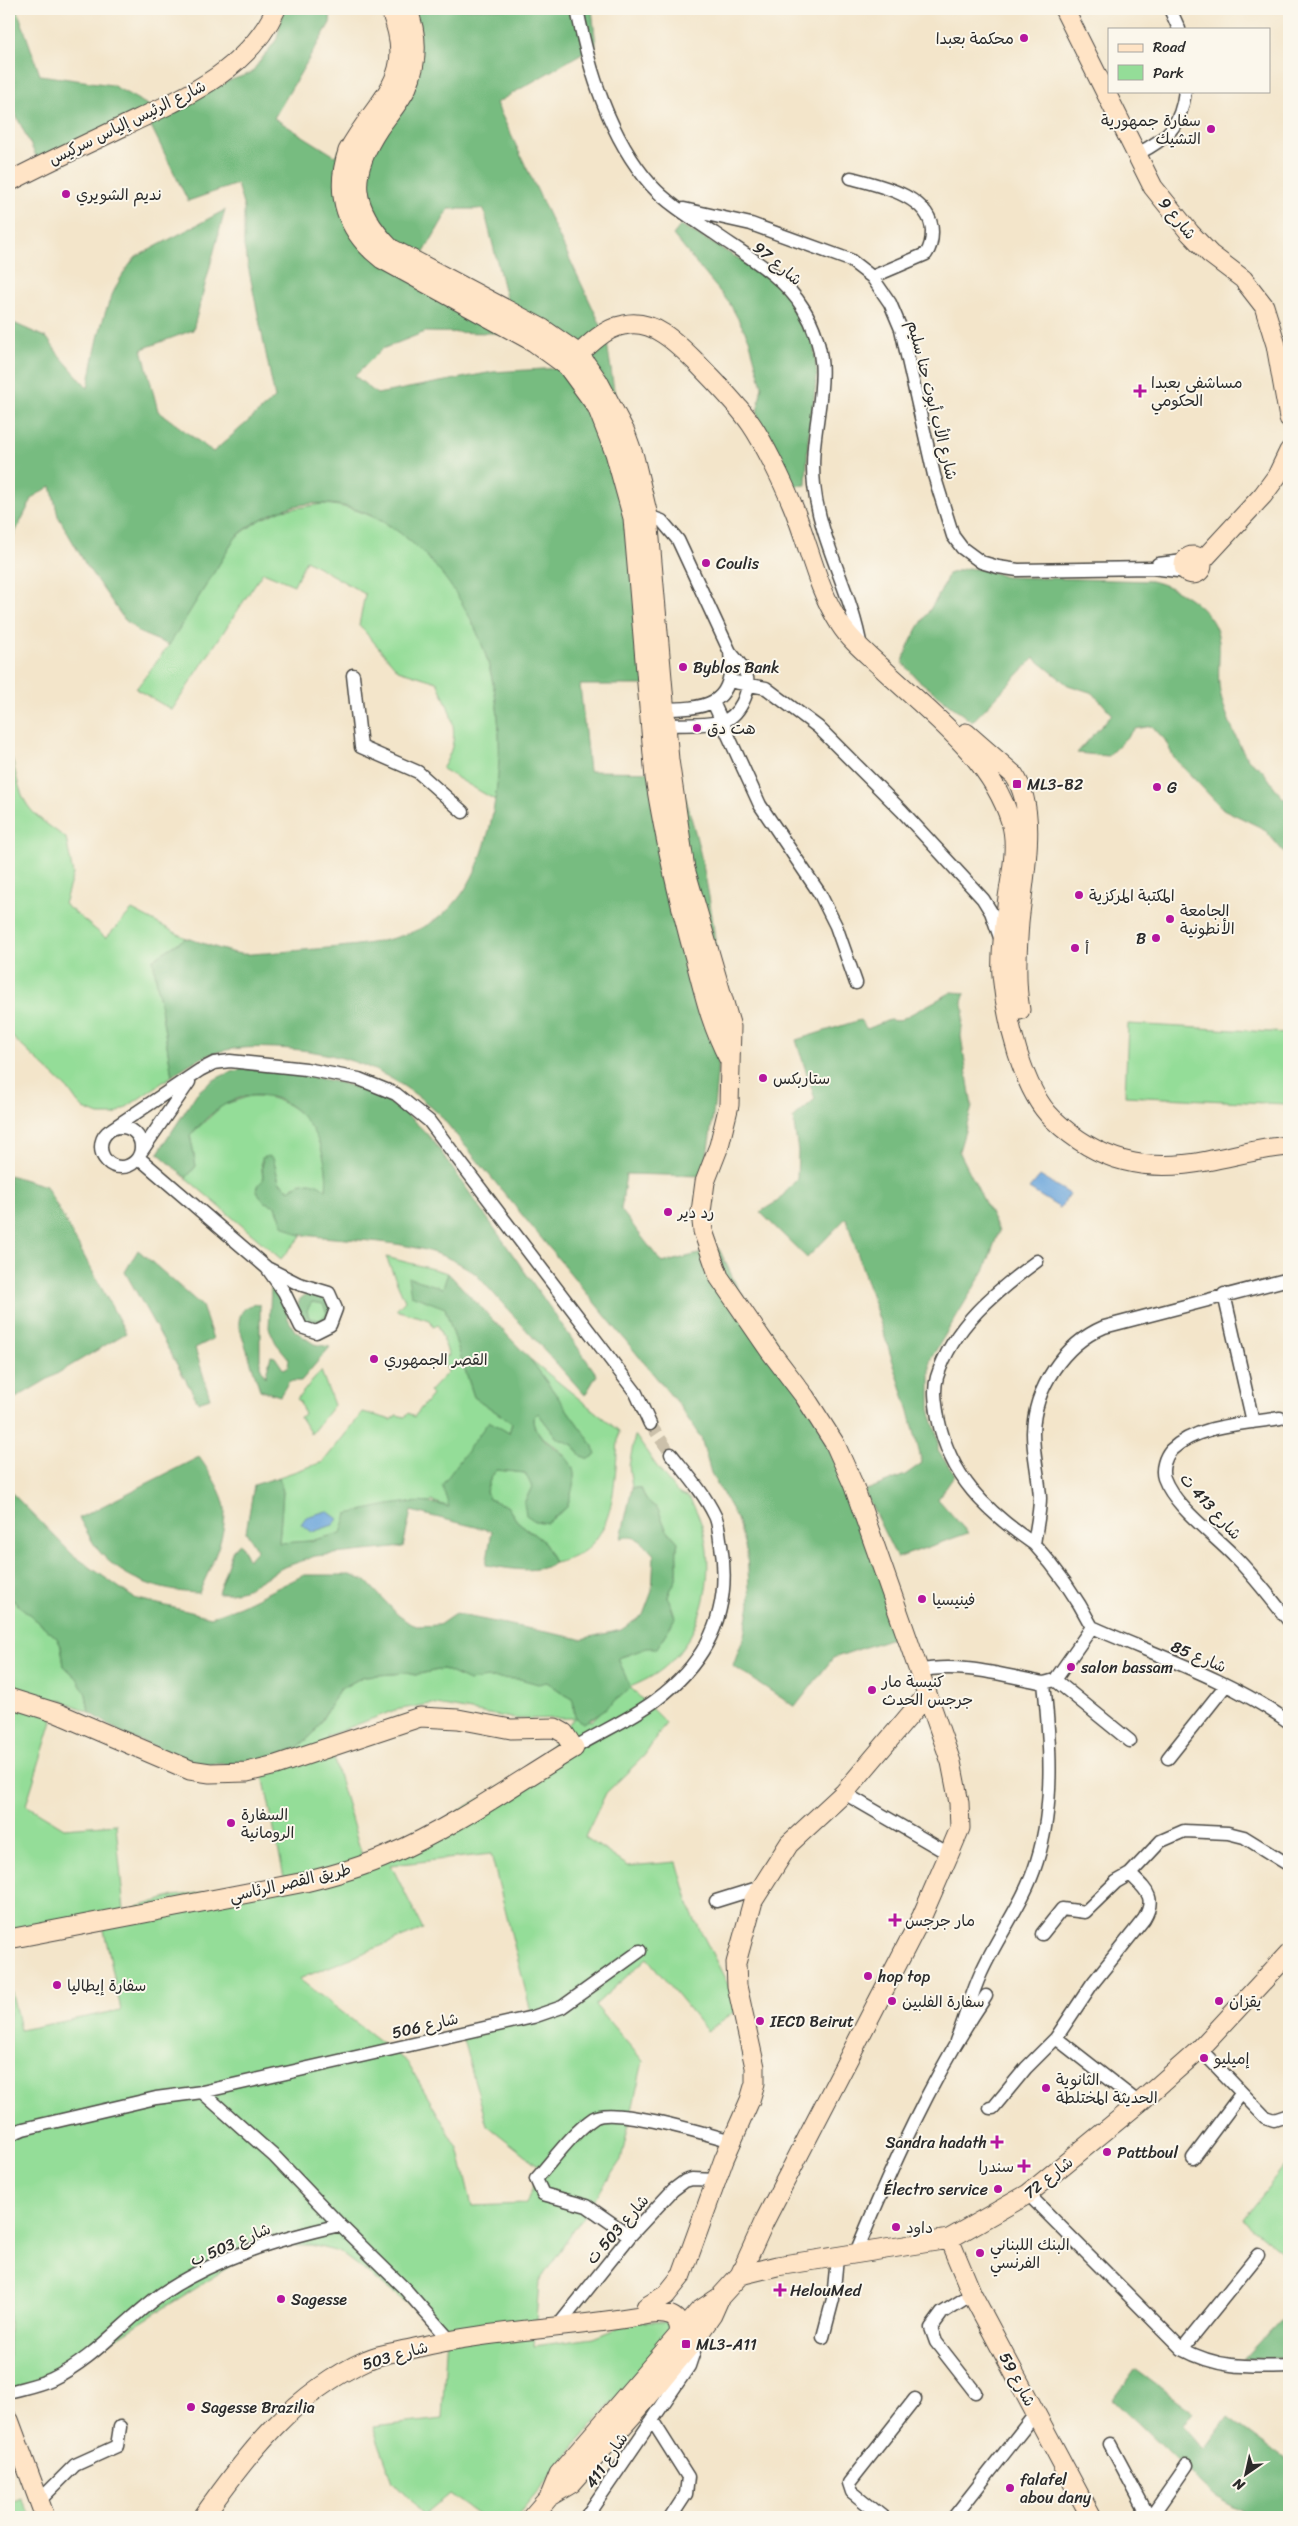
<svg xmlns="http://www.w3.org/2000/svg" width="1298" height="2526" viewBox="0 0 1298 2526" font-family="Sriracha,'Playpen Sans Arabic',sans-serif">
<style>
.green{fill:#94dd98;stroke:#608462;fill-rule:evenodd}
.forest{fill:#77bc80;stroke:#517456;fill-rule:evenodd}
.water{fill:#6aa5db;stroke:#4a6883}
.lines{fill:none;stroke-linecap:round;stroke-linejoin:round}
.street-tunnel{stroke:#cbc0aa;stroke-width:12;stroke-dasharray:12 6;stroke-linecap:butt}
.street-casing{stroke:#494743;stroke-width:15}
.secondary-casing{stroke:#494743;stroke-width:21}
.street{stroke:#fff;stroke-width:12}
.secondary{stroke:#ffe4c6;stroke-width:19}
.poi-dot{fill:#b5179e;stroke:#fbf7ec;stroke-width:2}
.labels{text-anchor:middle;stroke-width:4;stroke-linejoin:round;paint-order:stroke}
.poi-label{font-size:16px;fill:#2b2b2b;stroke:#fbf7ec;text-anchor:start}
.street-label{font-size:16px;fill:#2b2b2b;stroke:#fbf7ec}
</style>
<rect width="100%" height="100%" fill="#fbf7ec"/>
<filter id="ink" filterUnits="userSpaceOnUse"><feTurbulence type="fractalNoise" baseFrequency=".02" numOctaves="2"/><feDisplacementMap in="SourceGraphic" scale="10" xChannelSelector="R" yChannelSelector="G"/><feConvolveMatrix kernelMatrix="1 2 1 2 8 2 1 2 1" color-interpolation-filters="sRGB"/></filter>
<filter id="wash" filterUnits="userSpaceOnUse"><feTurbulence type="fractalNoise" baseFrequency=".0096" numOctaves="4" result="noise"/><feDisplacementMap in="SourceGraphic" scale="20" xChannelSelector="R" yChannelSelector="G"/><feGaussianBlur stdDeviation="1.12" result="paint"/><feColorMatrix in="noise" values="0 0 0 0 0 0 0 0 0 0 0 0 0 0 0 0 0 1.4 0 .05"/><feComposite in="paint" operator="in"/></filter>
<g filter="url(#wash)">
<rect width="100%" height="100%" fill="#f3e5ca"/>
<!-- green -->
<path class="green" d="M323,504C359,507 388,521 415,545C487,607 510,709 495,800L442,769C463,735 452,715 437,682L398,670L359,625L365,594L306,560L294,585L263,572L172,710L136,689L169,645L236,537L258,521L282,510Z
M9,754L12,758C23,807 25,809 66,838L73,874L64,904L106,938L132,910L186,938L153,959L172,1076L115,1115H99L84,1109L78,1103L68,1089L9,1034Z
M1128,1024L1288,1033L1285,1104L1125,1096Z
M250,1096C302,1094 331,1143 326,1190L310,1182L294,1186L290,1190L279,1182L273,1158L261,1161L263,1180L257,1189L261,1198L276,1206C278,1218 290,1233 302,1235L281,1259L186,1178L196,1166L190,1135L223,1105Z
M386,1257L448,1273L443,1288L445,1308L474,1397L512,1423L509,1433L489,1422L449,1507L432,1501L341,1534L310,1541L279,1544L283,1492L279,1477L323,1462L363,1412L392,1420L396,1415L405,1417L409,1413L414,1417L432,1395L429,1392L448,1372L442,1356H449L438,1325L433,1327L430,1320L396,1310L405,1301Z
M312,1302L323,1304L327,1313L321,1321L309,1318L306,1310Z
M530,1359L619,1431C613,1483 620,1551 554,1563L545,1543L517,1521L507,1506L489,1499L486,1491L491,1477L497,1470L526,1473L532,1487L524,1503L547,1523L567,1507L574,1475C570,1468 567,1459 562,1453C553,1441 532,1436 533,1418L538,1413L557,1438L573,1445L581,1456L595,1455L592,1444Z
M321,1371L334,1405L311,1434L300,1417L304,1414L300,1402L297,1399Z
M635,1435C648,1453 661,1474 676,1491C680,1496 688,1495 691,1501C719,1547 711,1619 674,1658C662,1672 647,1680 630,1687L666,1723L644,1756L606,1793L585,1837L628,1866L677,1862L692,1914L740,2008L707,2031L647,1958L595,2005L643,2061L621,2160L539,2282L534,2346L594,2338L633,2322H672L671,2331L516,2517H481L449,2494L424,2515L393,2482L373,2427L442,2419L447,2333L339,2252L311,2245H283L243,2258L102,2347L16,2393L9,2381V1979L20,2030L121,2010L101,1916L9,1935V1597L57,1638L61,1646L64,1666L77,1678L86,1694L89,1712L59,1699L26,1805L64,1828L116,1824L124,1911L174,1896L285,1882L260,1761L297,1748L314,1733L339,1690L364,1676L406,1673L415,1675L443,1669L460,1677L520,1679L538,1683L547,1682L573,1700L575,1718L592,1721C603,1707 620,1701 629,1687L618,1658C636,1653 673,1639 674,1615C674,1610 670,1603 668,1597C670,1589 676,1582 677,1574C678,1562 675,1554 678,1542L666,1529L658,1509L646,1500L641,1488H632L629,1466ZM431,1704L517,1719L574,1718L531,1769L365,1866L327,1736L395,1710ZM491,1854L532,2016L460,2029L487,2125L540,2167L526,2204L472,2206L458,2148L407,2062L299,1979L423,1929L391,1865Z
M1289,2161V2251L1286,2255L1242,2220Z
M21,2498L32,2517H9V2503Z"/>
<!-- forest -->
<path class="forest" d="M9,9H17L40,75L112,85L153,108L251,73L277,39L283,9H331L330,23L274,118L335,156L394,76V9H592L596,45L496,103L606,336L616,403L647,464L662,685H580L589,771L677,772C723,907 731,1035 703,1176L626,1174L621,1210L662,1263L719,1249L738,1289L772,1333L798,1375L907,1633L833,1658L795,1707L733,1666L744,1636L750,1604L747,1553L737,1519L711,1473L701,1438L678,1404L439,1114C390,1069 341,1051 276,1048C233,1046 208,1049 172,1076L153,959L186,938C204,943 223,951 241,954C249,955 259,953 267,953C287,951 308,950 328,948C364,945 407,940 437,919C468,897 481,862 490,826C502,773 503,718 489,666C460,560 343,445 236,537L169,645L140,633L124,619L86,565L58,516L51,486L33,497L9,545V321L47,338L59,355L88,388C97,342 104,293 136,257L225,210L193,330L142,349L158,411L213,452L275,398L244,246V208L237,184L188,201L151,126L40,164L9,101ZM449,209H484L514,330L561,368L493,372L377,394L355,376L382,349L425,332L498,333L411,275Z
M681,225L762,272L786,294L805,324L814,346L817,375L808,441L806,485L790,486L775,458L757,413L762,386L749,339L730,304L673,235Z
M967,568L988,570L1005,577L1151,581C1178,587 1218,611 1219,643C1220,662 1216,681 1222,700C1226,715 1239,747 1248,759C1252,764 1259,766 1263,771C1270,780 1275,789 1283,798H1289V858L1264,829L1223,809L1174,758L1165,740L1152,726L1135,729L1108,756L1077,753L1112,714L1093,693L1068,685L1034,658L972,722L917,679L903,663C910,630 938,606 948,574Z
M952,992L965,993L962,1002L964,1010L961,1036L972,1107L959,1151L999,1231L985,1269L930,1360V1413L938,1438V1451L955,1475L938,1499L968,1533L897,1558L864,1491L905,1475L922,1463L909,1411L846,1218L807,1258L760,1212L778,1201L797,1179L798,1151L793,1118L815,1099L796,1040L860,1020L867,1029L889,1020L898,1021Z
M243,1069H254C329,1080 382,1080 434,1142L597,1375L585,1395L476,1274C425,1236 356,1243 297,1234L283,1225L276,1206L264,1202L257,1191L258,1185L263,1180L262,1158L268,1156L273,1158L279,1182L290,1190C302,1180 314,1179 326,1190C332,1139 289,1076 232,1101C215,1108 203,1122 190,1135L196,1166L186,1178L158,1153L197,1093C211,1080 224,1073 243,1069Z
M9,1175L46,1186L126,1333L9,1402Z
M138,1250L202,1306L213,1339L195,1348L210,1398L198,1402L125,1272Z
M448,1273L530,1359L592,1444L596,1455L589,1459L581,1456L573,1445L557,1438L538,1413L533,1418C532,1442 570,1448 574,1473C575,1484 570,1497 567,1507L547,1523L535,1521L526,1515L524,1503L532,1487L525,1473L497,1470L491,1477L486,1491L489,1499L507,1506L517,1521L545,1543L554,1563C534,1575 508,1568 486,1565L492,1531L411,1511L403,1547L315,1556L282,1568L244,1590L230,1593H218L233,1549L240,1543L248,1560L257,1550L246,1532L254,1485L279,1477L283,1492L279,1543L310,1541L341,1533L347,1514C381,1507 414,1496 449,1507L442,1485L489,1421L509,1433L512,1423L474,1397L445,1308L411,1295L408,1277L443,1288Z
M271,1286H274L286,1307L288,1319L295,1331L314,1344L330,1347L301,1381H289L280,1396L260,1390L239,1326C238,1313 246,1302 260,1305V1366L265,1377L271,1356L275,1357L283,1369L288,1366L289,1359L276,1343L269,1328Z
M308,1293L324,1295L331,1309C326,1322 321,1325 308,1325L296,1309L300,1299ZM312,1302L323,1304L327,1313L320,1320L309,1318L307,1310Z
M199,1457C207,1468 224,1494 225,1508C226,1538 210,1567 199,1593C163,1592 123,1580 99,1551C91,1541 85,1528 79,1518Z
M632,1488H641L646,1500L658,1509L666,1529L678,1542C675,1554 678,1562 677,1574C676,1582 670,1589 668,1597L675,1618L657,1648H647L618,1658L630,1687C623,1696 592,1720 583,1723L575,1718L573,1700L547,1682L538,1684L520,1679L488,1678L469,1681L443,1669L415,1675L406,1673L364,1676L339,1690L314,1733L297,1748L251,1764H201L125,1735L89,1712L86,1694L77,1678L64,1666L61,1646L57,1638L9,1597V1490L73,1555L134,1598L211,1617L240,1606L304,1575H350L366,1581L398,1615L409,1623L417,1626L439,1625L455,1614L581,1639L621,1630L643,1615L652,1591L654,1555C643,1543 638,1534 621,1538Z
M1289,2311V2358L1244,2359Z
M1135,2369L1193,2412L1183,2426L1204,2450L1228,2417L1289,2462V2517H1252L1214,2496L1113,2399Z"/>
<!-- water -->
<path class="water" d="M1040,1176L1070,1194L1060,1208L1029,1189Z
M327,1511L338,1519L333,1525L312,1532L301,1524L306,1517Z"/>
</g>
<g filter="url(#ink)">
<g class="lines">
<!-- street-tunnel -->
<path class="street-tunnel" d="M650,1424L671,1454"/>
<defs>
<path id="street" d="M577,9C589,70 609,137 651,185C668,204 693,219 714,233C745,255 783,275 803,308C842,371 807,420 814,485C820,543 852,592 861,648
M1170,9L1179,29
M1137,154C1167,139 1181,126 1185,91
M851,178C878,185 932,196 932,232C932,241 931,247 926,254L872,277
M684,209L751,224L850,260L872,277L890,303L901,329L934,475L953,536L962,548L981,562L998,567L1018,570L1151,568L1187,572
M643,516H648L662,521L678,540L730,652C736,707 704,709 659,709
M1158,564L1184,561
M353,675L361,747L418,772L463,812
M729,681L766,688L818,727L902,811L983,899L991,912L1002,943
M713,702L760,805L820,894L836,926L856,983
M658,725C678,724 701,726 721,722C739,717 752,691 746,674C742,665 736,659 730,652
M101 1147a20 20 0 1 1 40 0a20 20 0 1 1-40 0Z
M112,1129L200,1070L214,1063L230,1061L306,1069L359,1079L396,1094L429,1121L636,1393L650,1424
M141,1152L189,1082
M139,1158L267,1268
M267,1268L299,1284L329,1293L336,1309L330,1325L316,1332L301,1327L284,1292Z
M1224,1294L1253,1422
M1280,1418C1246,1424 1198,1424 1171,1450C1165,1457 1161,1469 1164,1478C1174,1506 1215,1536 1235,1557C1255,1577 1272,1600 1289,1621
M1034,1544C986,1511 950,1477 938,1418C936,1404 933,1391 937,1377C953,1326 996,1291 1037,1261
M1092,1627C1076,1596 1058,1570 1034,1544C1036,1529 1040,1513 1040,1498C1039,1476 1033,1455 1033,1433C1034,1388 1064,1344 1104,1327L1289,1279
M1092,1627C1158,1656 1230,1680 1289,1722
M917,1671C960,1662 1002,1675 1044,1683L1055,1680L1092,1627
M1055,1680L1130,1741
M574,1748C600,1732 631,1719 656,1700C708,1661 732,1610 721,1545C719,1536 719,1524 715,1516C704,1493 686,1473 671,1454
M1168,1758L1226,1685
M844,1793L949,1854
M716,1901L761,1887
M1042,1934L1062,1909L1085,1912L1116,1882L1130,1874L1161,1841L1184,1831L1228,1833L1244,1837L1289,1865
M1056,2038L1139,2103
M956,2041C965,2019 971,1995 981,1973C998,1935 1025,1901 1037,1861C1055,1804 1050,1741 1044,1683
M1200,2049L1265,2117L1274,2120L1289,2115
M202,2092L275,2157L340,2225
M990,2108H993L1026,2068L1056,2038L1092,1984L1144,1919C1157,1897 1146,1890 1130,1874
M9,2135L23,2129L156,2098L202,2092L533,2017L562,2007L640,1951
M1193,2158L1241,2094
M1028,2194L1182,2349C1219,2369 1248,2367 1289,2366
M630,2236L587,2206L543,2194L536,2179C554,2159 572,2133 594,2118C613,2106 707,2134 732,2141
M855,2255C892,2166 932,2076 986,1996
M972,2294L942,2313L931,2328L936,2342L975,2392
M558,2326L630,2236L673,2190L685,2181L692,2179L717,2180
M823,2337L833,2299L837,2258
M1182,2349L1258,2255
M9,2392C23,2388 39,2385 52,2379C94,2359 123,2322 160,2295C214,2258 278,2239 340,2225L405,2289L449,2339
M652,2420L688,2477L686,2494L671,2517
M1110,2444L1149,2517
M40,2500L75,2465L117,2446L120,2427
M586,2517L689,2366L694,2351V2342
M883,2517L852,2492L849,2483L915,2399
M954,2517L1036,2413
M1151,2517L1187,2465"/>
<path id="secondary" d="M390,9C419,79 379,95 348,151C334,194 346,231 382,259L534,342L567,366L597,407L615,453L633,518L655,778C665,840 679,901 696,962C705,997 712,1027 729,1059
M407,9C418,34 418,62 407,87C400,102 388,115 379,128C348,175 350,207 390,248L543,329L579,354L598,381L625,432L634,457L648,516L669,760L685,869L731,1027L729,1105L719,1146L705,1182L701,1212L703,1231L719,1277L770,1351L805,1397L835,1444L853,1484L951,1762L959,1803L960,1828L949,1854L922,1916L764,2222L740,2275L720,2297L712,2315L693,2342L638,2409L572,2483L550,2496L532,2517
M1064,9L1153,187L1190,233L1210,254L1243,279L1264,306L1276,345L1289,418
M9,182C47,162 87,144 126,125C183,98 248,71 276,9
M567,366C583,351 601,329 624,325C652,318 677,343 695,361C714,381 735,401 751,424C764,443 783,482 792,504C809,544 816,587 840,624C850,640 866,653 880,666C927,711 991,756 1011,822C1019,847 1010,879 1007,905C1005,928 1000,953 1002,975C1006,1017 1022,1090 1053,1119C1098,1162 1146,1173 1207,1161C1235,1156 1261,1148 1289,1146
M1184 565a9 9 0 1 1 18 0a9 9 0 1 1-18 0Z
M1201,562L1263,495L1277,476L1289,451
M966,733L1014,775C1039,810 1023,881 1019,922C1017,952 1015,981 1020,1010
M9,1698L57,1713L190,1770L210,1773L247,1772L276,1765L420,1717L458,1719L511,1729L555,1728L564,1733L574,1748C513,1785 454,1827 389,1855C362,1867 334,1875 305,1882L9,1939
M949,2239L972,2294L1091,2517
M740,2275L777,2266L949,2239L1028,2194L1139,2103L1200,2049L1289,1953
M646,2307L666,2295L682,2275L724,2159L750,2100L755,2083V2067L737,1986L736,1963L753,1901L789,1844L844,1793L926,1696
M9,2420L45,2517
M550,2496L559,2474L699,2311L720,2297
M203,2517C248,2453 294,2393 367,2360C381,2353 400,2352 415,2348C492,2329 573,2329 650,2314C666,2312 682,2315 679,2334"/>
</defs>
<!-- street casing -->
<use href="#street" class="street-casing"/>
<!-- secondary casing -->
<use href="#secondary" class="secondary-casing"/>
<!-- street -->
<use href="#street" class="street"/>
<!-- secondary -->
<use href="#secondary" class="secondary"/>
</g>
</g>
<!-- markers -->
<g class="poi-dot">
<circle cx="1024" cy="38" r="5"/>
<circle cx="1211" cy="129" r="5"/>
<circle cx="66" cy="194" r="5"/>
<path d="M1137.5 383.5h5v5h5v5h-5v5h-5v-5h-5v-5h5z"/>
<circle cx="706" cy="563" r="5"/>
<circle cx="683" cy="667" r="5"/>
<circle cx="697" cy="728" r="5"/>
<rect x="1012" y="779" width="10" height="10" rx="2.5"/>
<circle cx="1157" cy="787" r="5"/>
<circle cx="1079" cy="895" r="5"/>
<circle cx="1170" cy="919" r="5"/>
<circle cx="1156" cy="938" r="5"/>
<circle cx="1075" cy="948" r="5"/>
<circle cx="763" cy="1078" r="5"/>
<circle cx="668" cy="1212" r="5"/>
<circle cx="374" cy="1359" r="5"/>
<circle cx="922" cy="1599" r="5"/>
<circle cx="1071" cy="1667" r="5"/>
<circle cx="872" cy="1690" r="5"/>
<circle cx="231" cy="1823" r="5"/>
<path d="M892.5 1912.5h5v5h5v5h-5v5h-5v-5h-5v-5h5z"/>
<circle cx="868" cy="1976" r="5"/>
<circle cx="57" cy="1985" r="5"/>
<circle cx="892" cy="2001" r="5"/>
<circle cx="1219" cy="2001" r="5"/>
<circle cx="760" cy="2021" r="5"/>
<circle cx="1204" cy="2058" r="5"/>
<circle cx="1046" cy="2088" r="5"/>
<path d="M994.5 2134.5h5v5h5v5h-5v5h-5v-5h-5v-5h5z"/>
<circle cx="1107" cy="2152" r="5"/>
<path d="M1021.5 2158.5h5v5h5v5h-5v5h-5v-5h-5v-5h5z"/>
<circle cx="998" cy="2189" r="5"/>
<circle cx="896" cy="2227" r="5"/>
<circle cx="980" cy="2253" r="5"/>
<path d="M777.5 2282.5h5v5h5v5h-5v5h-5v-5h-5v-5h5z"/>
<circle cx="281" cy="2299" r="5"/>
<rect x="681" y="2339" width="10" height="10" rx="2.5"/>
<circle cx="191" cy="2407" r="5"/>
<circle cx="1010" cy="2488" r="5"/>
</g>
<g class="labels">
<!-- poi labels -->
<g class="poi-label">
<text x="1014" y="44" text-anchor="end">محكمة بعبدا</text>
<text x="1201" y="126" text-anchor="end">سفارة جمهورية<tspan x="1201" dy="18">التشيك</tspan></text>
<text x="76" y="200">نديم الشويري</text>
<text x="1151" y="388">مساشفى بعبدا<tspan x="1151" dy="18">الحكومي</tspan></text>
<text x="716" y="569">Coulis</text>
<text x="693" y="673">Byblos Bank</text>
<text x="707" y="734">هت دق</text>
<text x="1027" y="790">ML3-B2</text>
<text x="1167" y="793">G</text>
<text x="1089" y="901">المكتبة المركزية</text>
<text x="1180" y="916">الجامعة<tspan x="1180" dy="18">الأنطونية</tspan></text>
<text x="1146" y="944" text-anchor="end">B</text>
<text x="1085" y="954">أ</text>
<text x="773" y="1084">ستاربكس</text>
<text x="678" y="1218">رد دير</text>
<text x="384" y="1365">القصر الجمهوري</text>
<text x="932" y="1605">فينيسيا</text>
<text x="1081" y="1673">salon bassam</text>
<text x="882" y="1687">كنيسة مار<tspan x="882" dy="18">جرجس الحدث</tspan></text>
<text x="241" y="1820">السفارة<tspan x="241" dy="18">الرومانية</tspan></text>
<text x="905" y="1926">مار جرجس</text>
<text x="878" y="1982">hop top</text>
<text x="67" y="1991">سفارة إيطاليا</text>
<text x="902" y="2007">سفارة الفلبين</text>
<text x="1229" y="2007">يقزان</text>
<text x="770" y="2027">IECD Beirut</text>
<text x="1214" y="2064">إميليو</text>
<text x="1056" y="2085">الثانوية<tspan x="1056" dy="18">الحديثة المختلطة</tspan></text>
<text x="987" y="2148" text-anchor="end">Sandra hadath</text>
<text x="1117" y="2158">Pattboul</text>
<text x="1014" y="2172" text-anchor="end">سندرا</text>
<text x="988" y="2195" text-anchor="end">Électro service</text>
<text x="906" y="2233">داود</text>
<text x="990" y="2250">البنك اللبناني<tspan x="990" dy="18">الفرنسي</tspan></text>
<text x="790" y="2296">HelouMed</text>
<text x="291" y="2305">Sagesse</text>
<text x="696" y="2350">ML3-A11</text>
<text x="201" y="2413">Sagesse Brazilia</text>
<text x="1020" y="2485">falafel<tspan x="1020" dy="18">abou dany</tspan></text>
</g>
<!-- street labels -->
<g class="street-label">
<text transform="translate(127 122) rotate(-26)" y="6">شارع الرئيس إلياس سركيس</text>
<text transform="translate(1178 218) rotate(51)" y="6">شارع 9</text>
<text transform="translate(778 263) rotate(40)" y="6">شارع 97</text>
<text transform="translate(933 400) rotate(76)" y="6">شارع الأب أبوت حنا سليم</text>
<text transform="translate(1211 1506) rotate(48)" y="6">شارع 413 ت</text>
<text transform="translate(1199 1656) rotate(23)" y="6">شارع 85</text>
<text transform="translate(290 1882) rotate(-13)" y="6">طريق القصر الرئاسي</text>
<text transform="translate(425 2025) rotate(-13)" y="6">شارع 506</text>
<text transform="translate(1048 2177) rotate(-38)" y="6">شارع 72</text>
<text transform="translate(617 2229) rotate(-49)" y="6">شارع 503 ت</text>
<text transform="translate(230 2244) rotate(-23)" y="6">شارع 503 ب</text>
<text transform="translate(395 2355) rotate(-16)" y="6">شارع 503</text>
<text transform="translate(1018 2379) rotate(62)" y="6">شارع 59</text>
<text transform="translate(606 2460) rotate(-56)" y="6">شارع 411</text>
</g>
</g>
<!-- margin -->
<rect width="1298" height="2526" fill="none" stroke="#fbf7ec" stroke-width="30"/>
<!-- legend -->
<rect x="1108" y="28" width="162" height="65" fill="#fbf7ec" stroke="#a8a59f"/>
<rect x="1118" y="44" width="25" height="8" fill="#ffe4c6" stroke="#a8a59f"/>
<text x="1153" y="52" font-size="15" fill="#2b2b2b">Road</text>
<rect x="1118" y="65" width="25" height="15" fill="#94dd98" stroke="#a8a59f"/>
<text x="1153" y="78" font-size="15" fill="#2b2b2b">Park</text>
<!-- north arrow -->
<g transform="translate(1246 2474) rotate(214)" stroke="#fbf7ec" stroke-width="4" paint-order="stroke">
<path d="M0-4L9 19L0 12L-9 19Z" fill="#2b2b2b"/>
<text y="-8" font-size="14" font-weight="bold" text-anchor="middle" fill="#2b2b2b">N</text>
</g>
</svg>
